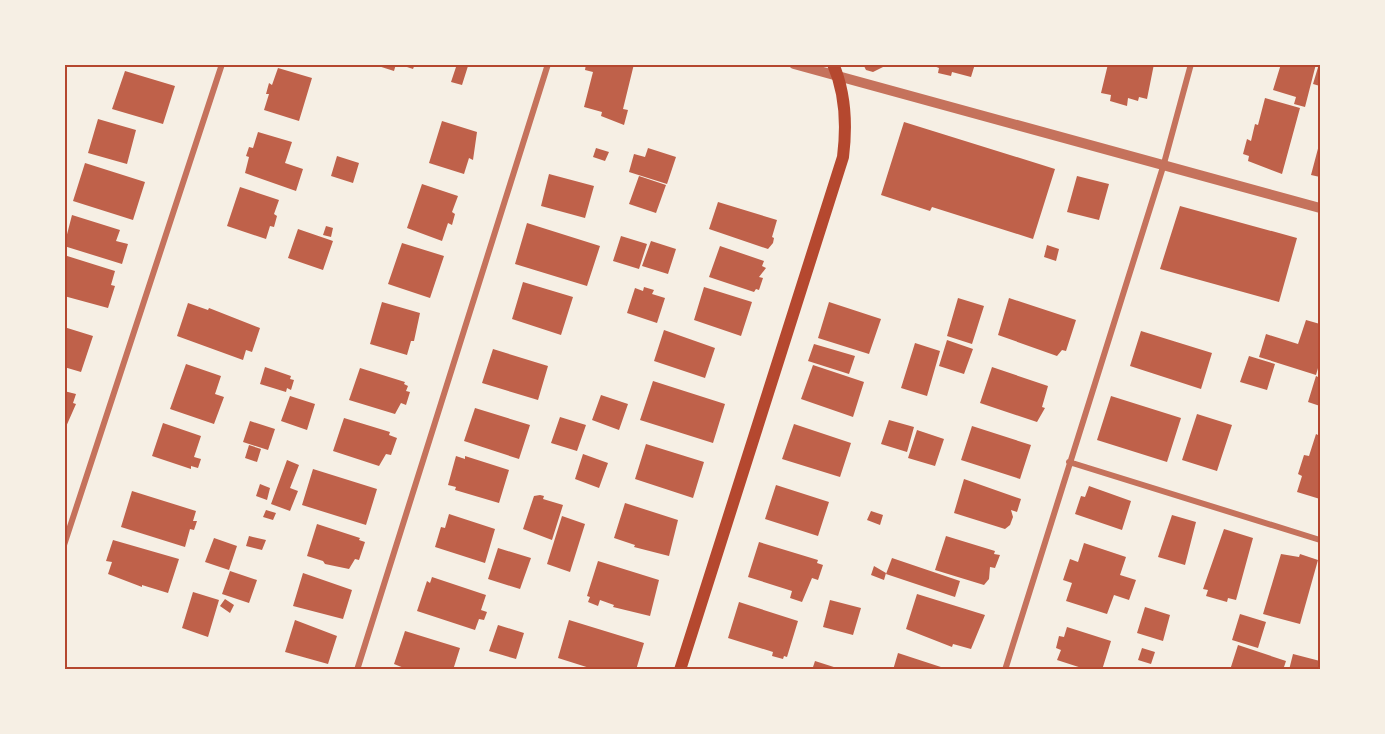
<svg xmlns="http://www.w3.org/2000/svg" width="1385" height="734" viewBox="0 0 1385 734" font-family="'Archivo Narrow',sans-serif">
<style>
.building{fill:#bf614a}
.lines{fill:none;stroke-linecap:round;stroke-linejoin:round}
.minor{stroke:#c5725c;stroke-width:6}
.tertiary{stroke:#c5725c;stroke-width:10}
.secondary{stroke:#b5482f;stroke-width:12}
.neatline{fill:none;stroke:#b5482f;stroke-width:2}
</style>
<rect width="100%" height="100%" fill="#f6efe4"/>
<!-- building -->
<path class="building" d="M372,64H396L394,71Z
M398,64H415L413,69Z
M457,64L468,66L462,85L451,82Z
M586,64H634L623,109L628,110L624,125L601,116L602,112L584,107L593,72L585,70Z
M863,64H889L873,72L866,70Z
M929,64H975L971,77L952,72L951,76L938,73L939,68Z
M1108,64H1154L1147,99L1139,97L1138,101L1128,98L1127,106L1110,101L1111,95L1101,93Z
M1281,64H1316L1305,107L1294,104L1296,97L1273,90Z
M1319,64H1320V86L1313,84Z
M278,68L312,78L299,121L264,110L269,94H266L269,83L272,85Z
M125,71L175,86L163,124L112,109Z
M1265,98L1300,108L1282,174L1248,161L1249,156L1243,154L1247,139L1251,141L1255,124L1258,125Z
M98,119L136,130L127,164L88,153Z
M442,121L477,132L473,160L469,158L464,174L429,163Z
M904,122L1055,169L1033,239L932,207L930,211L881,195Z
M258,132L292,142L285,163L303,169L296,191L245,173L249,157L246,156L249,147L253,148Z
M1320,141V177L1311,175Z
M596,148L609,152L605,161L593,157Z
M648,148L676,157L667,184L629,172L634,154L645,157Z
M337,156L359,163L353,183L331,176Z
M85,163L145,182L133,220L73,201Z
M549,174L594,186L585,218L541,206Z
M639,176L666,185L656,213L629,204Z
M1077,176L1109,184L1099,220L1067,212Z
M422,184L458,196L452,212L455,214L452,225L448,223L442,241L407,228Z
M240,187L279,200L274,214L277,216L274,227L270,226L266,239L227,226Z
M718,202L777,220L772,237L774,238L773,243L768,249L709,229Z
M1180,206L1297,238L1279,302L1160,269Z
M72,215L120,230L116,241L128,244L122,264L64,246Z
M527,223L600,246L587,286L515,264Z
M326,226L333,228L331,237L323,235Z
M298,229L333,241L323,270L288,258Z
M621,236L647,244L639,269L613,261Z
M651,241L676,249L668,274L642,266Z
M402,243L444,256L430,298L388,284Z
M1047,245L1059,249L1056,261L1044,257Z
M720,246L764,261L762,266L766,268L759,277L763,278L759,290L756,289L754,292L709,277Z
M64,255L115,271L111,285L115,286L108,308L64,296Z
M523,282L573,297L561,335L512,319Z
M644,287L654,290L652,294L665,298L657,323L627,313L635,288L643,291Z
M704,287L752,302L741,336L694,320Z
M958,298L984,306L972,344L947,336Z
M1009,298L1076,320L1066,351L1062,350L1057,356L998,335Z
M382,302L420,313L414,341H411L407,355L370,344Z
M829,302L881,319L869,354L818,338Z
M188,303L208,310L209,308L260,328L252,352L246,350L243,360L177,336Z
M1306,320L1320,324V361L1316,375L1259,357L1266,334L1298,344Z
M64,327L93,336L81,372L64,367Z
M664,330L715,348L705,378L654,361Z
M1141,331L1212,353L1201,389L1130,366Z
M947,340L973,349L964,374L939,366Z
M915,343L940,351L927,396L901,388Z
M814,344L855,356L849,374L808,361Z
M493,349L548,366L538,400L482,383Z
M1249,356L1275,364L1267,390L1240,382Z
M186,364L221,376L215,394L224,397L214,424L170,409Z
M813,365L864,382L853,417L801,399Z
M265,367L291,376L290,379L294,380L291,390L287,388L286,392L260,384Z
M992,367L1048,386L1042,407L1045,408L1037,422L980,403Z
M360,368L405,382L404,384L408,386L406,391L410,392L406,405L401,403L395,414L349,400Z
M1316,376L1320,378V406L1308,402Z
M653,381L725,404L713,443L640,420Z
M64,391L76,394L73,403L76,404L65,429Z
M601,395L628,404L619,430L592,420Z
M290,396L315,404L307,430L281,421Z
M1111,396L1181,418L1167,462L1097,440Z
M475,408L530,425L519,459L464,441Z
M1197,414L1232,425L1217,471L1182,460Z
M560,417L586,425L577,451L551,443Z
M344,418L390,432L389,435L397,438L391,455L386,454L379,466L333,451Z
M889,420L914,427L907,452L881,444Z
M250,421L275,429L268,450L243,442Z
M163,423L201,436L194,457L201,459L198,468L191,466V469L152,456Z
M794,424L851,443L840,477L782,459Z
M972,426L1031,445L1020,479L961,460Z
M917,430L944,439L935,466L908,458Z
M1316,434L1320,436V499L1297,492L1302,476L1298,474L1304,455L1309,456Z
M646,444L704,462L693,498L635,479Z
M249,445L261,449L257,462L245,458Z
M583,454L608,463L599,488L575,479Z
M456,456L465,459V456L509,470L499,503L455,490L456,487L448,485Z
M287,460L299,465L290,488L298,491L290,511L271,504Z
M313,469L377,489L366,525L302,505Z
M964,479L1021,499L1017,512L1011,510L1013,517L1010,525L1005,529L954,513Z
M260,484L270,488L267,500L256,496Z
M776,485L829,502L818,536L765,519Z
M1089,486L1131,501L1122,530L1075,514L1081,496L1085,497Z
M132,491L196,511L193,521H197L194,530L190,529L185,547L121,527Z
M540,495L544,496L543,499L563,505L552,540L523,529L534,496Z
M625,503L678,520L669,556L634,547L635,545L614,538Z
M266,510L276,513L273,520L263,517Z
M871,511L883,515L880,525L867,520Z
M449,514L495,529L485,563L435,547L441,527L445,528Z
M1172,515L1196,522L1185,565L1158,557Z
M562,516L585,524L570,572L547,564Z
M317,524L360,538L359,540L365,542L359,560L355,559L349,569L325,564L323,561L307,556Z
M1224,529L1253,538L1236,600L1228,598L1227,602L1206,596L1208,590L1203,589Z
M249,536L266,540L262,550L246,546Z
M946,536L995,551L994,554L1000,555L995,568L990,567L989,579L984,585L935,570Z
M214,538L237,546L229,570L205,562Z
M113,540L179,559L168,593L142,585V587L108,574L112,562L106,561Z
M759,542L818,560L817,563L823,565L818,580L812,578L802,602L790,598L792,591L748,577Z
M1084,543L1126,557L1120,575L1136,580L1129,600L1114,595L1107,614L1066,601L1072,583L1063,580L1070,559L1078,562Z
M498,548L531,558L520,589L488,579Z
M1281,554L1299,557L1300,554L1318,560L1300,624L1263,614Z
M892,558L960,581L955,597L886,574Z
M598,561L659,580L650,616L613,607L614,605L600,600L598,606L588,602L590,597L587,596Z
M874,566L886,573L884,580L871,575Z
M230,571L257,580L249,603L222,594Z
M303,573L352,590L343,619L293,606Z
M432,577L486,595L481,610L487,612L484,620L479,619L475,630L417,611L427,581L430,583Z
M193,592L219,600L208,637L182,628Z
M917,594L985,615L971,649L953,644L952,647L906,629Z
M225,599L234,605L230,613L220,606Z
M830,600L861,608L853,635L823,627Z
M739,602L798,621L787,657L784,656L783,659L772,656L773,652L728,638Z
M1145,607L1170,615L1163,641L1137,633Z
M1240,614L1266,622L1258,648L1232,640Z
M295,620L337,636L328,664L285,652Z
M569,620L644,643L636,670H596L558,658Z
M498,625L524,633L516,659L489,651Z
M1067,627L1111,641L1102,670H1088L1057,660L1061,650L1056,648L1059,636L1064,637Z
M405,631L460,648L453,670H409L394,664Z
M1238,645L1286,661L1283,670H1230Z
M1142,648L1155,652L1151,664L1138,660Z
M898,653L947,669V670H893Z
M1293,654L1320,661L1317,670H1289Z
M815,661L840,669V670H812Z"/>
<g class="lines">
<!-- minor -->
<path class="minor" d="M1069,462L1320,540
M64,545L222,64
M357,670L548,64
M1005,670L1163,167L1191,64"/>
<!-- tertiary -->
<path class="tertiary" d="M794,64L1320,208"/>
<!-- secondary -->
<path class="secondary" d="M680,670L843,157C847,125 846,94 833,64"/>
</g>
<!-- border -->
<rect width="1385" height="734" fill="none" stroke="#f6efe4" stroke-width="132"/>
<rect x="66" y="66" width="1253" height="602" class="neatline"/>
</svg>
